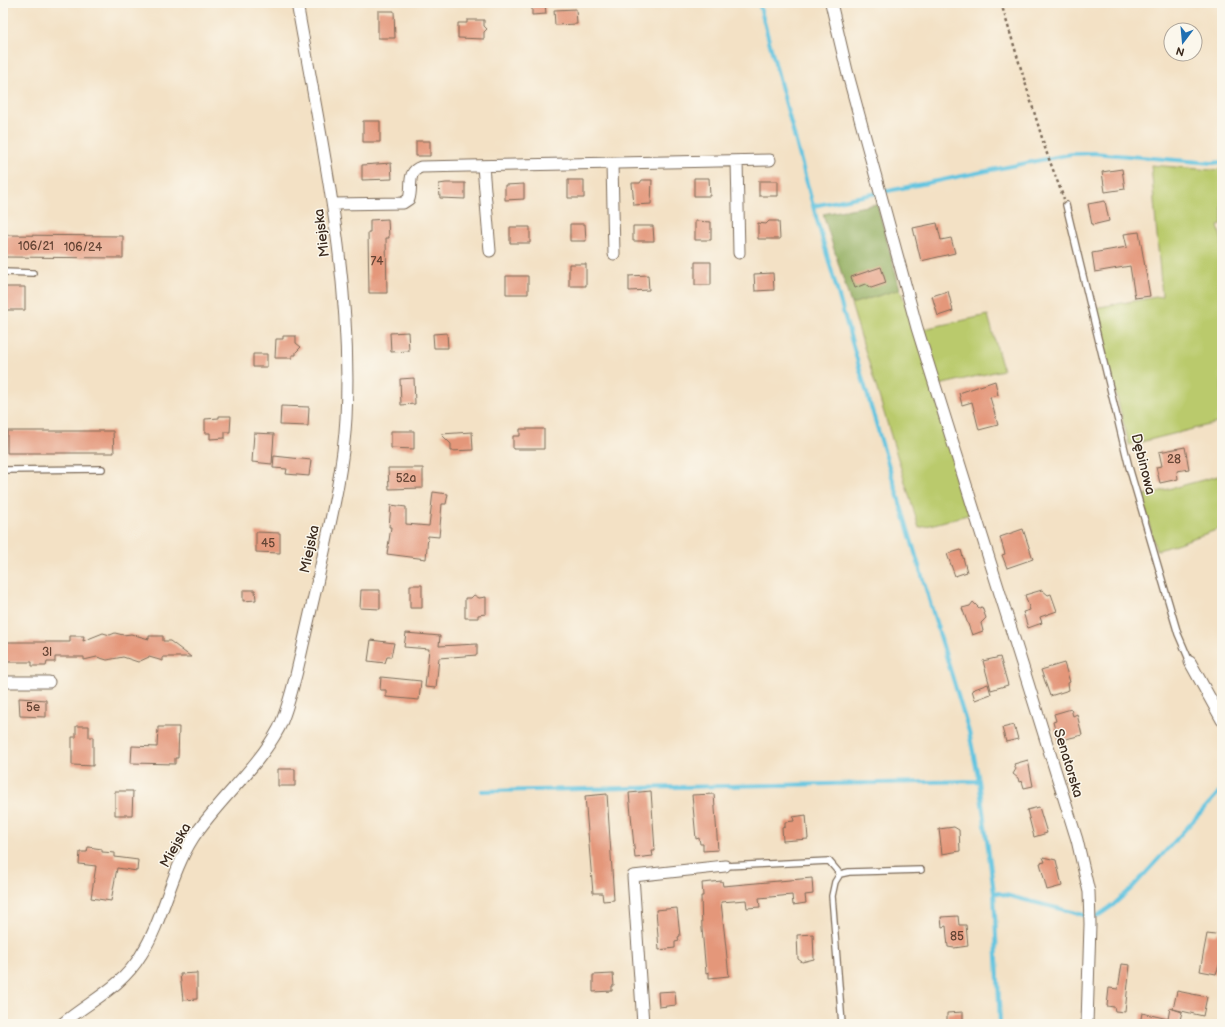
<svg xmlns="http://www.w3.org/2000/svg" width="1225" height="1027" viewBox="0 0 1225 1027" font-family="'Balsamiq Sans',sans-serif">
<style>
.green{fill:#baca6c;stroke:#7a7a45}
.forest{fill:#93ae60;stroke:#676c3f}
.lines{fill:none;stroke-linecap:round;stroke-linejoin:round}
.stream{stroke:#62c4e0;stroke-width:4}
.building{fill:#e4977a}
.lane-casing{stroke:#7b6a58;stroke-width:8}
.street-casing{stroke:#7b6a58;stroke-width:13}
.path{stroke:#7b6a58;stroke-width:2.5;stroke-dasharray:3 3;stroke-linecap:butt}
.lane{stroke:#fff;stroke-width:5.5}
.street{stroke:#fff;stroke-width:11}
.labels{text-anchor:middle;stroke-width:3;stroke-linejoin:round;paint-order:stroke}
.number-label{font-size:12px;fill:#654535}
.street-label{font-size:14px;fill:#3b2a1e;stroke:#fbf7ec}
</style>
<rect width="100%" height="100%" fill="#fbf7ec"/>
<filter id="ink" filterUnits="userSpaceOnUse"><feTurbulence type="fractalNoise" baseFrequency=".025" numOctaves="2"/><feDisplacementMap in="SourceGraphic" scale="8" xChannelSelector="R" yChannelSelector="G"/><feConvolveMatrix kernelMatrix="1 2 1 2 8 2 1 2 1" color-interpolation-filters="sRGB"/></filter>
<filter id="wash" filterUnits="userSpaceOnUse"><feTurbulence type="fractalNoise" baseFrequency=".012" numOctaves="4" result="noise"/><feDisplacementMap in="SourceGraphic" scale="16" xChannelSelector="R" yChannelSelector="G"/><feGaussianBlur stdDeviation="0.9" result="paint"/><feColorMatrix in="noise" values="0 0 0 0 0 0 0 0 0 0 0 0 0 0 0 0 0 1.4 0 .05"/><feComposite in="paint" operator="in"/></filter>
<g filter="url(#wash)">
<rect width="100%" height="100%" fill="#f3e1c5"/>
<!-- green -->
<path class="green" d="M1151,165L1212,170L1222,169V225L1218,226L1222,241V442L1217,423L1129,445L1094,308L1162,296Z
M900,289L916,333L971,514L919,528L851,304Z
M988,315L1003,370L939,385L923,329Z
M1222,475V528L1156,551L1142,496Z"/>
<!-- forest -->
<path class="forest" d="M877,204L900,289L851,304L823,214Z"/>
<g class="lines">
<!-- stream -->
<path class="stream" d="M759,3L813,206L862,377L969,732L979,781L994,892L1000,1024
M813,206L1071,154L1093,153L1212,163L1222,162
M482,791L979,781
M994,892L1084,915L1096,917L1112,906L1132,888L1222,789"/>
</g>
<g id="blocks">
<!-- building -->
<path class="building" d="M532,3H545L546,14L532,15Z
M576,9L577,24L555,25L554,10Z
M378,11H394L395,38H378Z
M467,20H484V26L487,29L484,32V39L458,38V23H467Z
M363,121H380V142H363Z
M416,141H430V156H416Z
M391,163L392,179L362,180V165Z
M1122,169L1125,189L1105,192L1102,172Z
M694,178H709L710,196H694Z
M568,180H584V198H568Z
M642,180H652L651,204L634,205L632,183H640Z
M759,181H778V196H759Z
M446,183H465V199L440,198L439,184Z
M524,184V199L505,200V185Z
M1105,201L1109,221L1092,225L1088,204Z
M388,219L389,238H386L387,293H369L368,232H370V220Z
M695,221L711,222V240H695Z
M769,221H779L780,239H758V223L766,224Z
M937,223L941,240L951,238L955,253L921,261L913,228Z
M570,224H585L586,241H570Z
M633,226H653L654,241H633Z
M510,227H530V243H510Z
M1139,232L1150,296L1135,298L1130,266L1095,272L1092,253L1127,247L1124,234Z
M3,235L123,236V258L3,257Z
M695,262H711V285H695Z
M569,264H586V286H569Z
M881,267L886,283L871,288L865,284L855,288L851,277Z
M773,273L774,290L755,291L754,274Z
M648,275L649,290L629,291V276Z
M506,276H528V294H506Z
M3,287H25V310H3Z
M948,291L953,311L938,316L932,296Z
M408,332L409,351L391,352L390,333Z
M447,333L448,348H434L433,334Z
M283,336H296V343L301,347L296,352V355H292V358H275L276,339H283Z
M253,354H267V367H253Z
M414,378L415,404L401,405L400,379Z
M995,381L998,395L990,397L998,425L979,430L972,402L962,405L959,393Z
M281,406L309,407L308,426L280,425Z
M219,416H231L230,432H225V438L210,439V433H205V419L219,418Z
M520,429H544V449H513V436H520Z
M7,431H113L114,453H7Z
M391,431H414V449L391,448Z
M472,432L473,450L451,451V444L441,434Z
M254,433L274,434L272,464L252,462Z
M1185,447L1189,469L1177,471L1178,479L1160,483L1156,467L1162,466L1159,452Z
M274,456L311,460L309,476L286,474L287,469L273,468Z
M388,468H423V488L389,489Z
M433,492L448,494L446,504H442L439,537L428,536L426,559L387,554L391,527H389L391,505L406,507V524L429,526Z
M1023,529L1033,559L1007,568L1002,555L1005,554L1000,537Z
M256,532L280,533V553L256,552Z
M961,550L967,572L955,576L947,554Z
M410,585H422V608H410Z
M243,590H255L256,600L243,601Z
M361,590H380V609L360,608Z
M1042,590L1048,595L1051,594L1057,611L1040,617L1042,623L1028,628L1023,612L1030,610L1025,595Z
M474,595L479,598L486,597V614L478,615V618H465V598H471Z
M973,602L979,608L982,607L986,618L981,623L983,631L972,635L962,608L970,606Z
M103,633L110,635L115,633L123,635L131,634L149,639V636H163V641H170L191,657H163V661L149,657L138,662L123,657L107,660L97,657L84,660V657H55V662H47L46,666H32V662H3V642H70V636H84L83,641Z
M406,633L440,636L439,646L477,644V655L439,658L436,688L425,687L429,649L404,647Z
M371,640L394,643L391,657H387L385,663L368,661Z
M1000,657L1008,685L991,690L983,661Z
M1064,663L1070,682L1068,683L1069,690L1050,696L1041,670Z
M381,677L421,681L419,700L386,697V690H380Z
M988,684L991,694L975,700L972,690Z
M19,698L46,700V717L20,716Z
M1071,709L1073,716L1077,714L1082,735L1058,741L1053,722L1056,721L1054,714Z
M1014,725L1018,739L1006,742L1002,728Z
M76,726H89V737H93V766L72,765V737H76Z
M158,727H179L178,758H175V764L131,763L132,746L157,747Z
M1028,760L1033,786L1024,788L1022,781L1019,782L1018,778L1013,774L1016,769L1014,764Z
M278,769H295V786H278Z
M115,791H133L132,815H115Z
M651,791L655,851H652L653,856L635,858L629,793Z
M607,794L614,900L603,901L602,893H593L585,796Z
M714,794L718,850L703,851V844H700L699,838L696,839L692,795Z
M1039,807L1047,833L1034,837L1027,810Z
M806,815L808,839L783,841L782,828L785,827V822L794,821L793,817Z
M954,827L959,830L960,851L942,854L939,829Z
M88,847L102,849V852L115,853V857L138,860L137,871L117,868L111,901L91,898L96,866L79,864L80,852H87Z
M1043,857L1056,860L1062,886L1047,890L1040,863L1045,862Z
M812,878L813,894L805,895L806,903L793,905L792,895L759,898L760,907L747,908L746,900L721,902L729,976L709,978V972L706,973L702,929L701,896H703L702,883L722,881L723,886Z
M677,908L680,936L678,937L679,941L675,942V948L659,950L656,910Z
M958,916L959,925H966L968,946L954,948L948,947L946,926L942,927L941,917Z
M1218,932L1222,937V957L1216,974L1200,971L1207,934L1215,935Z
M813,934L814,959L802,962L798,959L797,935Z
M1122,964L1130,965L1125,1012L1115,1011L1114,1007L1107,1006L1109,988L1118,989Z
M197,973V999L183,1000L180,974Z
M613,974L614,986H612V991L593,992V975Z
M675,991L676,1005L659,1007L658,992Z
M1177,991L1207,997L1203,1016L1173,1009Z
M1170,1008L1182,1012L1179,1024H1140L1142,1013L1168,1019Z
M963,1012V1024H947V1013Z"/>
</g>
</g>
<g filter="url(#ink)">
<use href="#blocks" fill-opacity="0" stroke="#7b6a58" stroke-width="1"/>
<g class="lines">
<defs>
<path id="lane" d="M1066,205L1129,467L1178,634L1190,662
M3,272L33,273
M3,470L102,469
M725,866L829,861L840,874
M842,1024L832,896L835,882L840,874L849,872L921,870"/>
<path id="street" d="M831,3L847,71L917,328L1077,840L1089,892L1090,924L1087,1024
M737,161L739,253
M612,163L614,254
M483,166L490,251
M333,204L403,203L409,199C413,186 406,172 421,167L770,160
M1190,662L1222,720
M3,682H49
M62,1024C91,1000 121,988 141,955C164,919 170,874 193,838C219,799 257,769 279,728C287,711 291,693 296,675C303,646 309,617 316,588C328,532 343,475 346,418C353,278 321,140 297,3
M643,1024L633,876L725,866"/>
</defs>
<!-- lane casing -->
<use href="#lane" class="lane-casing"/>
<!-- street casing -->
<use href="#street" class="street-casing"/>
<!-- path -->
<path class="path" d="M1001,3L1046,151L1064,199"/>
<!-- lane -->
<use href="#lane" class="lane"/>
<!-- street -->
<use href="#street" class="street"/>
</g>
</g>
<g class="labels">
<!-- number labels -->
<g class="number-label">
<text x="36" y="250">106/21</text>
<text x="83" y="251">106/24</text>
<text x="377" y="265">74</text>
<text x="1174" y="463">28</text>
<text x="406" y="482">52a</text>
<text x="268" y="547">45</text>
<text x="47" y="656">3l</text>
<text x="33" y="711">5e</text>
<text x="957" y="940">85</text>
</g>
<!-- street labels -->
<g class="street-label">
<text transform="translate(321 233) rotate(-97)" y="5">Miejska</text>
<text transform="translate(1144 464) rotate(76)" y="5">Dębinowa</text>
<text transform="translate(309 549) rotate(-78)" y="5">Miejska</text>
<text transform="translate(1069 763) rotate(73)" y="5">Senatorska</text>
<text transform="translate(175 845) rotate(-61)" y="5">Miejska</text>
</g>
</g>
<!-- margin -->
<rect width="1225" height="1027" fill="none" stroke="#fbf7ec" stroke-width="16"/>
<!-- north arrow -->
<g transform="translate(1183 42) rotate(196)"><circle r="19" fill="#fbf7ec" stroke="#aea59a"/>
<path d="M0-3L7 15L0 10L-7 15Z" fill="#1f6fb2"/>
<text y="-6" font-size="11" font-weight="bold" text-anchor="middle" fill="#3b2a1e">N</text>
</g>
</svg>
